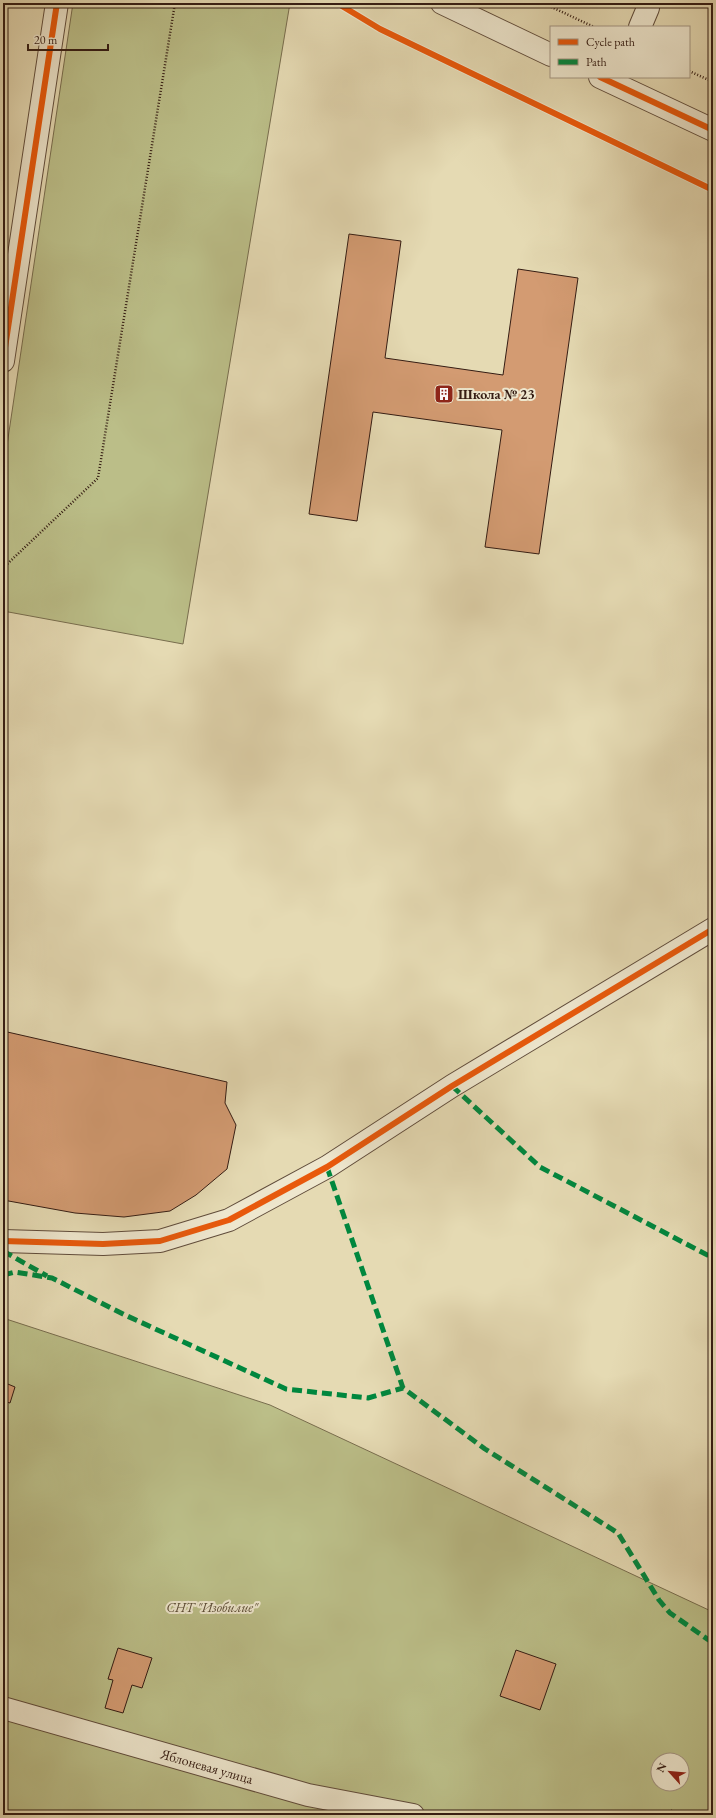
<svg xmlns="http://www.w3.org/2000/svg" width="716" height="1818" viewBox="0 0 716 1818" font-family="'EB Garamond',serif">
<style>
.green{fill:#bbbe88;stroke:#786d4e;fill-rule:evenodd}
.building{fill:#d39b72;stroke:#341c13}
.lines{fill:none;stroke-linecap:round;stroke-linejoin:round}
.minor-casing{stroke:#604c3b;stroke-width:24}
.path{stroke:#341c13;stroke-width:2.5;stroke-dasharray:1 2;stroke-linecap:butt}
.minor{stroke:#eee7ce;stroke-width:22}
.quiet{stroke:#00873e;stroke-width:5;stroke-dasharray:10 5;stroke-linecap:butt}
.cycleway-casing{stroke:#eee7ce;stroke-width:8}
.cycleway{stroke:#e8590c;stroke-width:6}
.labels{text-anchor:middle;stroke-width:4;stroke-linejoin:round;paint-order:stroke}
.poi-label{font-size:14px;font-weight:bold;fill:#341c13;stroke:#eee7ce;text-anchor:start}
.park-label{font-size:14px;font-style:italic;fill:#5c4d36;stroke:#eee7ce}
.street-label{font-size:14px;fill:#341c13;stroke:#eee7ce}
</style>
<rect width="100%" height="100%" fill="#e5dab3"/>
<filter id="stains"><feTurbulence type="fractalNoise" baseFrequency=".005" numOctaves="4"/><feColorMatrix values="0 0 0 0 .2 0 0 0 0 .09 0 0 0 0 .02 0 0 0 .5 -.17"/></filter>
<radialGradient id="worn" r=".72"><stop offset=".6" stop-color="#630" stop-opacity="0"/><stop offset="1" stop-color="#630" stop-opacity=".3"/></radialGradient>
<!-- green -->
<path class="green" d="M73,3H290L183,644L3,611V472Z
M3,1318L270,1405L713,1612V1815H3ZM658,1760H682V1784H658Z"/>
<!-- building -->
<path class="building" d="M349,234L401,241L385,358L503,375L518,269L578,278L539,554L485,547L502,430L373,412L357,521L309,514Z
M3,1031L227,1082L225,1103L236,1125L227,1169L196,1195L170,1211L124,1217L75,1213L3,1200Z
M3,1382L15,1387L10,1403L3,1401Z
M118,1648L152,1658L142,1688L132,1685L123,1713L105,1708L113,1680L108,1679Z
M516,1650L556,1664L540,1710L500,1696Z
M671,1810L687,1815H669Z"/>
<g class="lines">
<defs>
<g id="minor">
<path d="M442,3L551,55"/>
<path d="M640,27L648,8"/>
<path d="M600,77L713,130"/>
<path d="M3,361L57,3"/>
<path d="M3,1241L103,1244L160,1241L229,1220L327,1167L452,1086L713,929"/>
<path id="s1" d="M3,1708L308,1795L413,1815"/>
</g>
</defs>
<!-- minor casing -->
<use href="#minor" class="minor-casing"/>
<!-- path -->
<path class="path" d="M543,3L594,27
M689,71L713,82
M3,568L98,478L175,3"/>
<!-- minor -->
<use href="#minor" class="minor"/>
<!-- quiet -->
<path class="quiet" d="M452,1086L540,1167L713,1258
M327,1167L403,1388L485,1449L618,1533L659,1600L670,1613L713,1643
M3,1251L47,1276
M3,1275L15,1272L52,1278L125,1315L286,1389L368,1398L403,1388"/>
<defs>
<path id="cycleway" d="M337,3L380,29L713,190
M600,77L713,130
M3,361L57,3
M3,1241L103,1244L160,1241L229,1220L327,1167L452,1086L713,929"/>
</defs>
<!-- cycleway casing -->
<use href="#cycleway" class="cycleway-casing"/>
<!-- cycleway -->
<use href="#cycleway" class="cycleway"/>
</g>
<!-- icons -->
<defs>
<symbol id="building-square" viewBox="-11 -11 22 22"><rect x="-9" y="-9" width="18" height="18" rx="4" fill="#8f2418" stroke="#eee7ce"/><path d="M-4-6H4V6H1V3H-1V6H-4ZM-2.5-4.3h1.7v1.8h-1.7ZM.8-4.3h1.7v1.8H.8ZM-2.5-1h1.7V.8h-1.7ZM.8-1h1.7V.8H.8Z" fill="#fff"/></symbol>
</defs>
<g fill-rule="evenodd">
<use href="#building-square" x="433" y="383" width="22" height="22"/>
</g>
<g class="labels">
<!-- poi labels -->
<g class="poi-label">
<text x="458" y="399">Школа № 23</text>
</g>
<!-- park labels -->
<g class="park-label">
<text x="212" y="1612">СНТ "Изобилие"</text>
</g>
<!-- street labels -->
<g class="street-label">
<text dy="5" stroke="none"><textPath href="#s1" startOffset="212">Яблоневая улица</textPath></text>
</g>
</g>
<!-- margin -->
<rect width="716" height="1818" fill="none" stroke="#e5dab3" stroke-width="16"/>
<rect x="4" y="4" width="708" height="1810" fill="none" stroke="#341c13" stroke-width="2"/>
<rect x="8" y="8" width="700" height="1802" fill="none" stroke="#341c13"/>
<!-- legend -->
<rect x="550" y="26" width="140" height="52" fill="#eee7ce" stroke="#a49683"/>
<rect x="558" y="39" width="20" height="6" fill="#e8590c" stroke="#a49683"/>
<text x="586" y="46" font-size="12" fill="#341c13">Cycle path</text>
<rect x="558" y="59" width="20" height="6" fill="#00873e" stroke="#a49683"/>
<text x="586" y="66" font-size="12" fill="#341c13">Path</text>
<!-- north arrow -->
<g transform="translate(670 1772) rotate(297)"><circle r="19" fill="#eee7ce" stroke="#a49683"/>
<path d="M0-3L7 15L0 10L-7 15Z" fill="#8f2418"/>
<text y="-6" font-size="11" font-weight="bold" text-anchor="middle" fill="#341c13">N</text>
</g>
<!-- scale -->
<path d="M28 44v6h80v-6" fill="none" stroke="#341c13" stroke-width="2"/>
<text x="34" y="44" font-size="12" fill="#341c13" stroke="#eee7ce" stroke-width="3" paint-order="stroke">20 m</text>
<rect width="100%" height="100%" filter="url(#stains)"/>
<rect width="100%" height="100%" fill="url(#worn)"/>
</svg>
